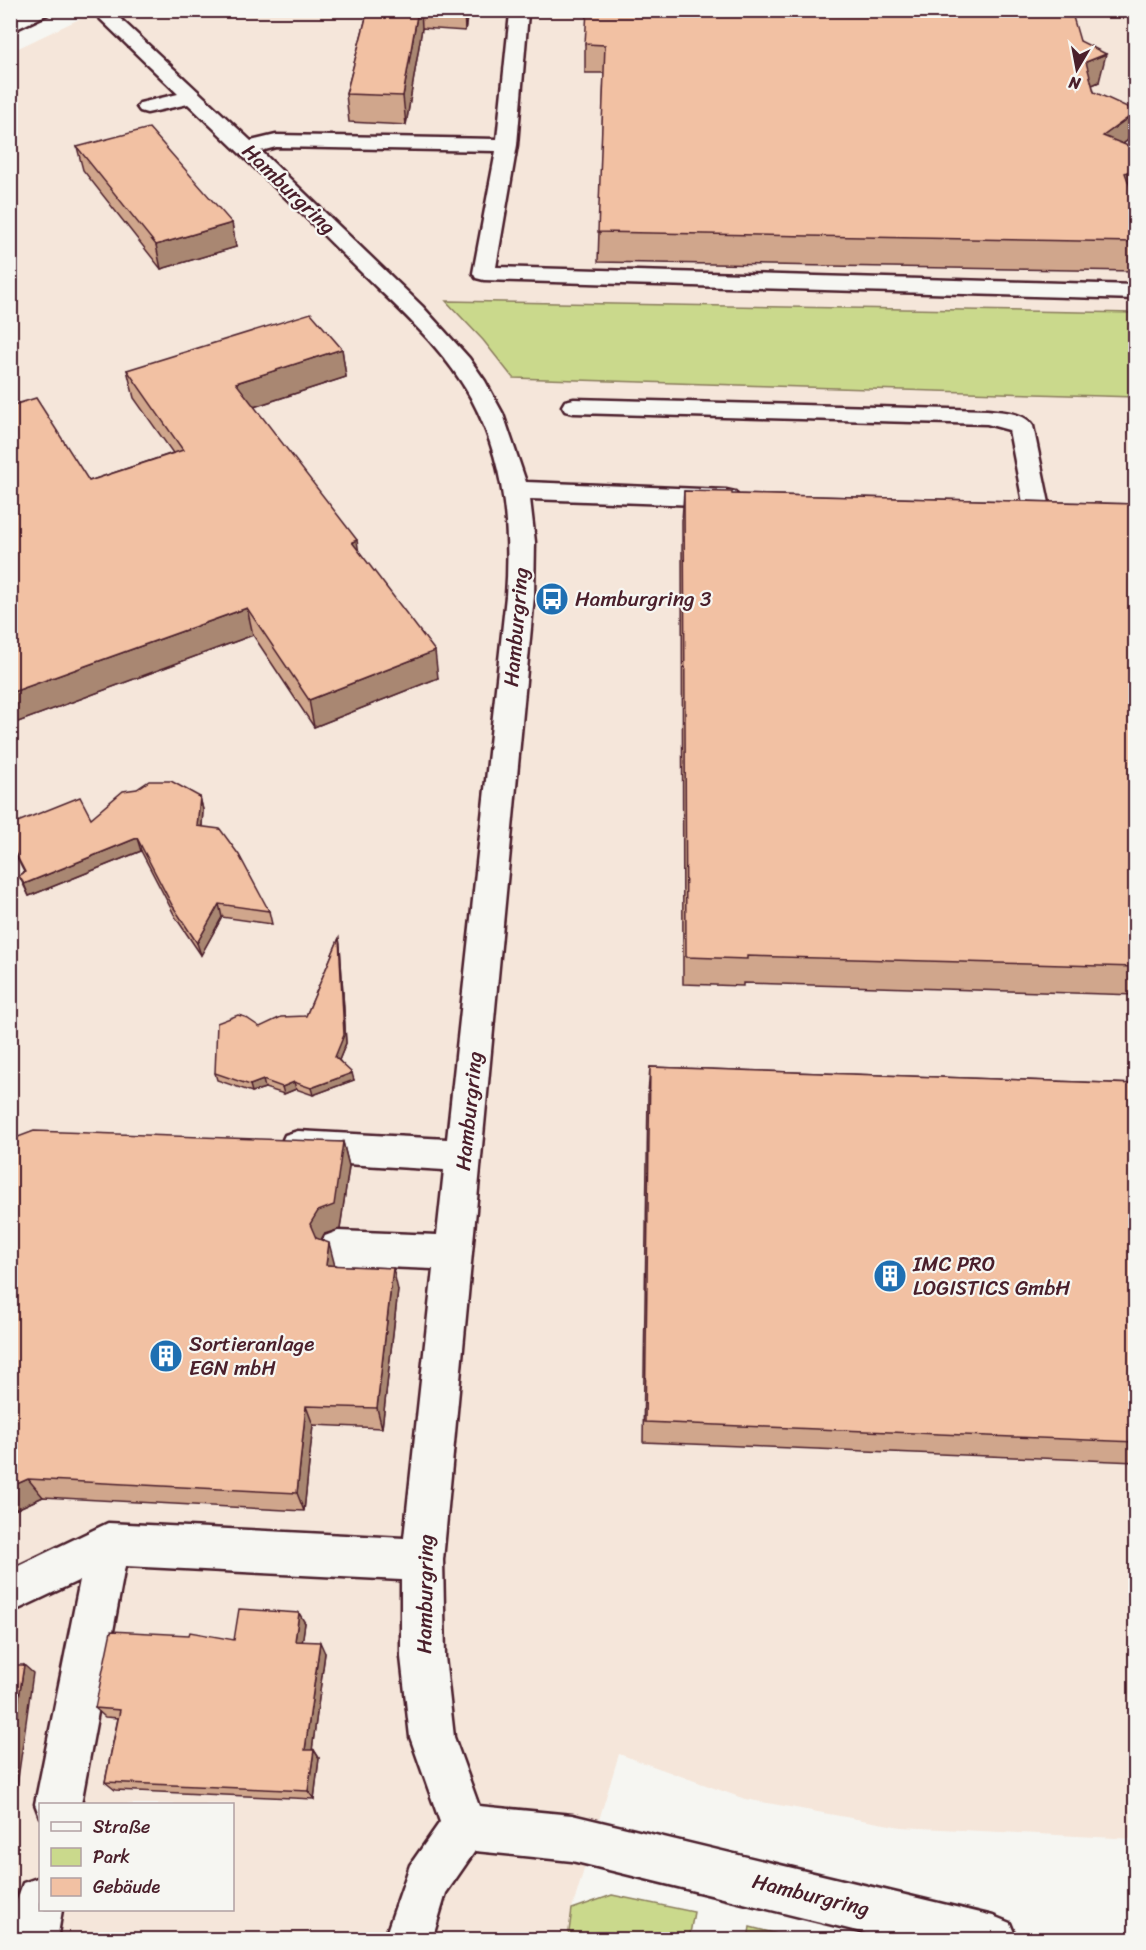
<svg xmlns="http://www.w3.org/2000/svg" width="1146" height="1950" viewBox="0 0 1146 1950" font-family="Sriracha,sans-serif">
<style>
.built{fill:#f5e6da;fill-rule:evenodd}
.green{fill:#cad98c;stroke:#8a7c5c;stroke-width:1.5}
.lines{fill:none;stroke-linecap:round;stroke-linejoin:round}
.minor-casing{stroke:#4a1f2b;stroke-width:5}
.minor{fill:#f6f6f2;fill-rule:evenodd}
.wall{fill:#d0a68c;stroke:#4a1f2b;stroke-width:1.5}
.shaded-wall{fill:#a98772;stroke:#4a1f2b;stroke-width:1.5}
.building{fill:#f2c1a3;stroke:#4a1f2b;stroke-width:1.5}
.labels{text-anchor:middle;stroke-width:4.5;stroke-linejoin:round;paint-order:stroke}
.street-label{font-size:21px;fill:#4a1f2b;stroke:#f6f6f2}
.poi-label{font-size:21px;fill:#4a1f2b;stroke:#f6f6f2;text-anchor:start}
</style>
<rect width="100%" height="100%" fill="#f6f6f2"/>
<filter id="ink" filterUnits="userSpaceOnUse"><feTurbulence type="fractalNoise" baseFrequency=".0167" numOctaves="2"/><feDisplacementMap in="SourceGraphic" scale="12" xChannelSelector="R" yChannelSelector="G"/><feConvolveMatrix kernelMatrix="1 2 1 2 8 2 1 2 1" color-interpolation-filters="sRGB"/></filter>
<g filter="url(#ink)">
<!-- built -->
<path class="built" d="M98,10L1135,11V1839L901,1827L745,1799L619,1754L572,1909L568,1939H11L10,52ZM40,1804H232V1910H40Z"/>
<!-- green -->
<path class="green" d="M446,301L1135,313V397L513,378L483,340Z
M612,1895L694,1912L689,1939H568L572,1909Z
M750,1927L797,1939H798H748Z"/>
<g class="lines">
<defs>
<path id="minor" d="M26,10H50L48,14L10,32V18Z
M91,10H111L251,141L276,135L497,139L510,13L511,10H527L528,13L517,145L496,267L1136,285V299L484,280L476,278L473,273L496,151L276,147L261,151L422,306L469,358L485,381L503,414L526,482L726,490L735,492L739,498L735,504L726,506L530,499L535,542L534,596L443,1560L445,1657L454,1737L479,1806L572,1815L993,1916L1010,1923L1017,1940H894L572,1861L475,1851L446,1893L432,1940H384L410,1865L440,1822L410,1737L401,1657V1580L125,1566L81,1804H40V1817L35,1804L80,1580L10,1613V1570L108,1523L404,1538L433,1269L338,1265L325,1260L319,1248L325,1236L338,1231L437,1235L444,1170L298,1161L285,1157L280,1146L285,1135L298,1131L447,1139L506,596C511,527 504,460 471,398C445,350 402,312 364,275C306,217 247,160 188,104L147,113L140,111L137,107L140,103L178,94Z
M574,399L987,410C1002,412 1024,412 1033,426L1050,508L1046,514L1037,516L1028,514L1024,508L1009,430L987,424L574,413L565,411L562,406L565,401Z
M40,1877V1910H62L57,1940H10L17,1900L23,1883Z"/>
</defs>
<!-- minor casing -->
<use href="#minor" class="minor-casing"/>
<!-- minor -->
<use href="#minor" class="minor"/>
</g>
<!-- wall -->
<path class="wall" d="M368,10H471V12H468L465,31L422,28L406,125L349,122L346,94Z
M1080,41L1099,82L1092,85L1094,92L1128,140L1123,144L1136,192L1132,194L1136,203V271L598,262L604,73H585V44Z
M77,147L232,223L236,247L161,269L83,170Z
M342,349L346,377L254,407L358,550L438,678L314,727L253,635L10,725V406L89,481L173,453L134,398L127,370Z
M684,491L732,494L1136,504V995L743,983V986L683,984L682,521Z
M200,797L203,810L202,826L269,911L272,924L222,917L201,955L176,918L141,851L29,896L19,876L24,872L10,845V825L91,818Z
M339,938L340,946L346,1043L339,1060L354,1080L313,1095L296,1089L284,1094L265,1088L252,1092L217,1080L215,1073L260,1027L306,1016Z
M650,1067L1136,1084V1462L643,1442L648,1093Z
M10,1140L343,1142L349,1166L340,1229L324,1234L321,1240L335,1265L398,1290L382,1428L313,1425L304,1511L43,1497L10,1512Z
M305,1623L302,1642L325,1653L312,1750H314L319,1758L314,1799L115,1790L105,1782L118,1718L105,1717L95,1708L234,1640Z"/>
<!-- shaded-wall -->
<path class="shaded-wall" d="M418,10H421L422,28L406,125L403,96Z
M464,10H468L465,31Z
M1106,54L1099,82L1079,91L1086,62Z
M1136,112L1128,140L1096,164L1103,136Z
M1136,153V192L1117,202L1125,173L1132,156Z
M232,223L236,247L161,269L156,245Z
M342,349L346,377L241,411L236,383Z
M357,540L361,568L352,542Z
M247,608L253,635L10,725V693Z
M435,651L438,678L314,727L309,700Z
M200,797L203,810L201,838L197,826Z
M137,838L141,851L29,896L24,884Z
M219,904L222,917L201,955L197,943Z
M339,938L340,946L346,1043L337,1065L335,1057Z
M352,1073L354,1080L313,1095L311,1088Z
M263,1080L265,1088L252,1092L250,1085Z
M294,1082L296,1089L284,1094L282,1087Z
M343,1142L349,1166L340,1229L324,1234L317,1247L310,1224Z
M329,1243L335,1266L326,1265Z
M393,1268L398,1290L382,1428L377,1408Z
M306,1406L313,1425L304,1511L297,1493Z
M28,1479L43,1497L10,1512V1487Z
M299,1613L305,1623L301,1651L295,1641Z
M320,1642L325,1653L311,1758L305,1750Z
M24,1665L33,1673L16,1793L10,1789V1755Z
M314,1750L319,1758L314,1799L308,1791Z"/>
<!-- building -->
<path class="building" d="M368,10H418L403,96L346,94Z
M587,10H1071L1080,41L1106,54L1086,62L1094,92L1136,111V112L1103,136L1136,149V153L1132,156L1136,158V168L1125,173L1136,203V242L598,232L605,45L585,44Z
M149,128L232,223L156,245L77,147Z
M311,313L342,349L236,383L357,540L352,542L435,651L309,700L247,608L10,693V406L36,398L89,481L183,450L127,370Z
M684,491L732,492V494L1136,504V967L747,956V959L686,957Z
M149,781H171L200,797L197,826L220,829L239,855L269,911L219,904L197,943L172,905L137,838L24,884L19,876L25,872L10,843V825L80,797L91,818L123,791L137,789Z
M339,938L344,1035L335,1057L352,1073L311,1088L294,1082L282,1087L263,1080L250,1085L215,1073L217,1023L238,1015L245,1017L260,1027L281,1017L306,1016Z
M650,1067L1136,1084V1442L645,1422Z
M34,1131L343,1142L334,1205L318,1211L310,1224L316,1238L329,1243L326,1265L393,1268L377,1408L306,1406L297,1493L28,1479L10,1487V1140Z
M239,1609L299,1613L295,1641L320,1642L305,1750H314L308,1791L105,1782L120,1710L95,1708L111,1631L189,1635L190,1632L234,1640Z
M10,1665H24L10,1755Z"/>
</g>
<!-- icons -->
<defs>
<symbol id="bus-disc" viewBox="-11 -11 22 22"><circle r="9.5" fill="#1f6fb2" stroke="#f6f6f2"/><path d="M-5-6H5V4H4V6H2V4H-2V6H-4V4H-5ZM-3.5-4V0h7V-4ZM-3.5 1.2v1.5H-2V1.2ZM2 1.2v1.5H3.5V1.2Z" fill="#fff"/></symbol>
<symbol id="building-disc" viewBox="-11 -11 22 22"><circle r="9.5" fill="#1f6fb2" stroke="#f6f6f2"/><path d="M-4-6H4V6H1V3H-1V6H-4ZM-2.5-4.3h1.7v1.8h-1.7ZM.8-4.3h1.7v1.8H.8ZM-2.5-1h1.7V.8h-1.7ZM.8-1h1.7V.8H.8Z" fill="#fff"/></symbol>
</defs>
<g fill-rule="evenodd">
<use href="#bus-disc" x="533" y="580" width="38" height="38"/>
<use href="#building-disc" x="871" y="1257" width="38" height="38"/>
<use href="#building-disc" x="147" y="1337" width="38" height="38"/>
</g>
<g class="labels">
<!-- street labels -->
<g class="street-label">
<text transform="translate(289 189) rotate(44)" y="7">Hamburgring</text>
<text transform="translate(516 627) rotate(-85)" y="7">Hamburgring</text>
<text transform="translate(469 1111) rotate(-84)" y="7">Hamburgring</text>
<text transform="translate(425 1594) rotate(-89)" y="7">Hamburgring</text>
<text transform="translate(811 1895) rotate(14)" y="7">Hamburgring</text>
</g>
<!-- poi labels -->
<g class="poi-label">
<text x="575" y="606">Hamburgring 3</text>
<text x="913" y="1271">IMC PRO<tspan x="913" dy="24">LOGISTICS GmbH</tspan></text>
<text x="189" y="1351">Sortieranlage<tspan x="189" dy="24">EGN mbH</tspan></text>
</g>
</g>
<!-- margin -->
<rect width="1146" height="1950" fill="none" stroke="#f6f6f2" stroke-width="36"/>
<rect x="18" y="18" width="1110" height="1914" fill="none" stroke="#4a1f2b" stroke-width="2" filter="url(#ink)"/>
<!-- legend -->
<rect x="39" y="1803" width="195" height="108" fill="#f6f6f2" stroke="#b1a0a2" stroke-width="1.5"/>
<rect x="51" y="1822" width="30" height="9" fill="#f6f6f2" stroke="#b1a0a2" stroke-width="1.5"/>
<text x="93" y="1833" font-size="18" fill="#4a1f2b">Straße</text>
<rect x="51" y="1848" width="30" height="18" fill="#cad98c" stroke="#b1a0a2" stroke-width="1.5"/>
<text x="93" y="1863" font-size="18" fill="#4a1f2b">Park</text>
<rect x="51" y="1878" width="30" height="18" fill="#f2c1a3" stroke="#b1a0a2" stroke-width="1.5"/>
<text x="93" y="1893" font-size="18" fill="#4a1f2b">Gebäude</text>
<!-- north arrow -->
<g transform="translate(1077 69) rotate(190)" stroke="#f6f6f2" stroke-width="4.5" paint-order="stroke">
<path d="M0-4.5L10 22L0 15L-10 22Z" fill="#4a1f2b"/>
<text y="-9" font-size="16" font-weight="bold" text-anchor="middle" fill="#4a1f2b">N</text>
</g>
</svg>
